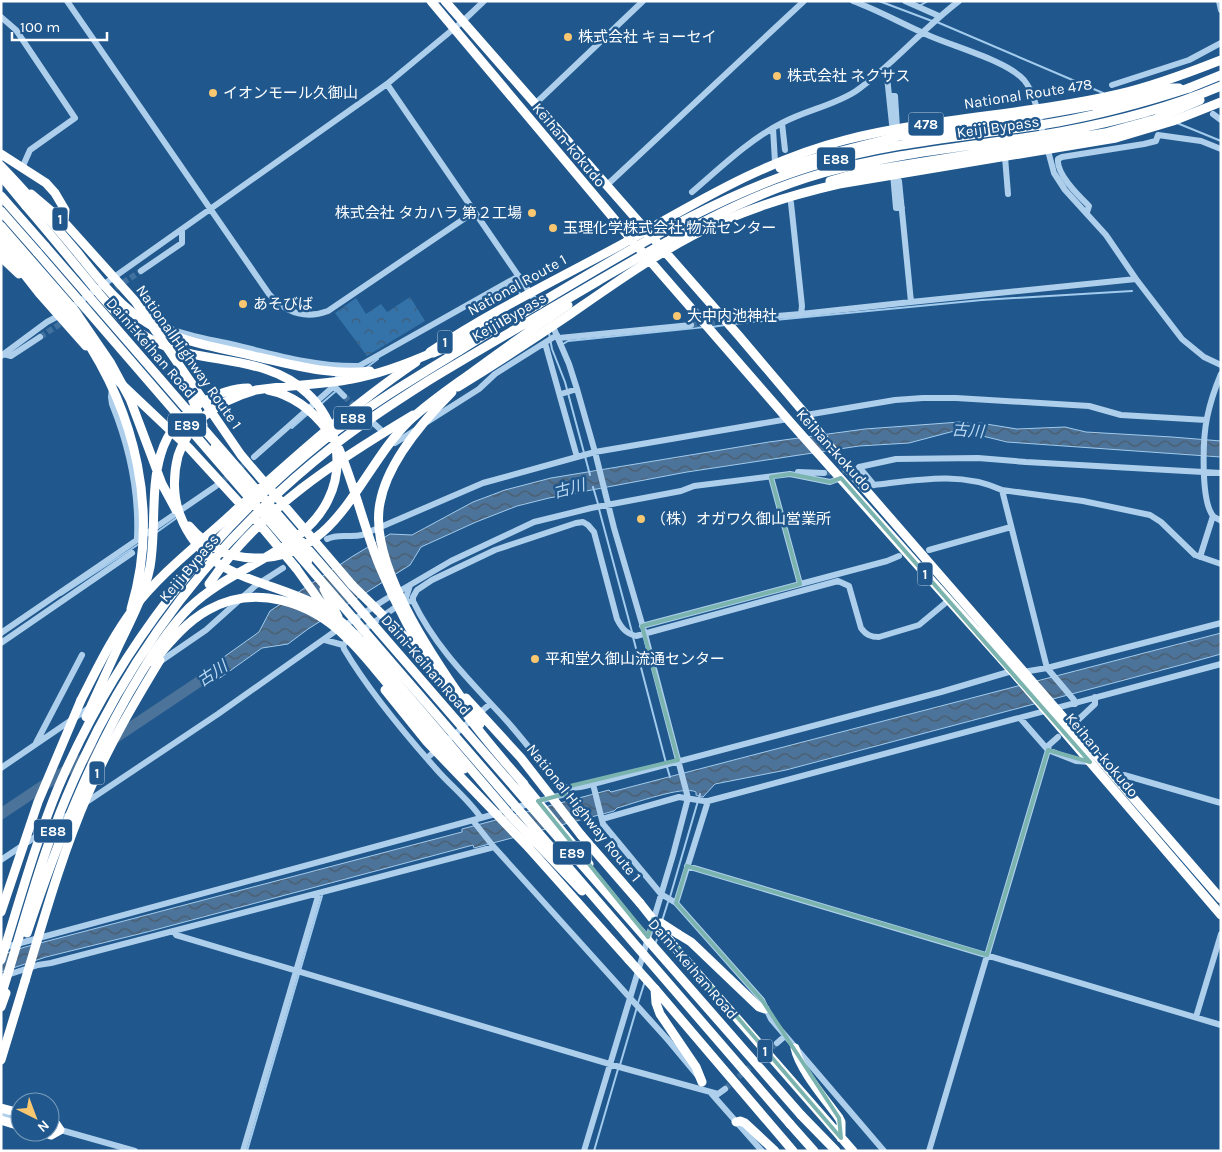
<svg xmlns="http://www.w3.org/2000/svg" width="1222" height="1152" viewBox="0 0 1222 1152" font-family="Karla,'Noto Sans JP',sans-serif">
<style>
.park{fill:url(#park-crowns)}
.water{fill:url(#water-waves);stroke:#a2cbed}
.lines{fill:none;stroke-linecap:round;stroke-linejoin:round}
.stream{stroke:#a2cbed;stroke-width:2}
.river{stroke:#4c7399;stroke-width:11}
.minor-tunnel{stroke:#41719e;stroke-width:6;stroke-dasharray:6 3;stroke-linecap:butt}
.minor{stroke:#aecfec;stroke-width:6}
.highway{stroke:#fff;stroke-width:9}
.highway-bridge{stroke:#fff;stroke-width:9}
.marked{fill:none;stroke:#7bb4af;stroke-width:4;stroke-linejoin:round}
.poi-dot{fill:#f9c76f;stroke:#20588d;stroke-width:2}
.labels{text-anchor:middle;stroke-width:5;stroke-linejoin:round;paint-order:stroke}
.shield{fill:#20588d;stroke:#bccddd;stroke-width:1}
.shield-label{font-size:14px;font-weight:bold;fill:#fff}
.poi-label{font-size:15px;fill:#fff;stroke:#20588d;text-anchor:start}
.street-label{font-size:15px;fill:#fff;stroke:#20588d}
.water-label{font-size:16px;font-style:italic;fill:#bad8f3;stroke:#20588d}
</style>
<defs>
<pattern id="park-crowns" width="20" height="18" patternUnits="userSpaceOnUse" patternTransform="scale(1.25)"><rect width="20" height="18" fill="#3472aa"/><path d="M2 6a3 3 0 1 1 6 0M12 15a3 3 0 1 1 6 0" fill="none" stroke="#415d76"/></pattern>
<pattern id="water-waves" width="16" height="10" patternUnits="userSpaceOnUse" patternTransform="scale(1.25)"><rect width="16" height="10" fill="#4c7399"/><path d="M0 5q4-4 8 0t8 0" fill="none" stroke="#4c5c6b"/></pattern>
</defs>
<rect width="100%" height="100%" fill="#20588d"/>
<!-- park -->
<path class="park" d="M410,297L425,321L367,356L335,313L356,298L366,314L381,304L387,312Z"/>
<!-- water -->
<path class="water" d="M960,422L973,424L980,423L1017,429L1065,427L1086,432L1172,437L1221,441V457L1007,442L958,430L909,443L859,446L687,472L549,498L517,506L476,522L421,547L410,565L308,629L288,644L262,648L217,680L207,669L259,632L270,611L353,556L390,534L412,535L473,502L505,490L551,478L769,442L865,429Z
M1221,633V654L1192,662L786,770L715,784L703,797L696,795V792C684,785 632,804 617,808L614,811L474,848L473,845L147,932L46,957L1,972V955L25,947L462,832V829L609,790L611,792Z"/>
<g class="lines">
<!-- stream -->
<path class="stream" d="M879,1L932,21
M919,6L928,1
M937,22L1103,93
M1177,123L1221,141
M495,293L510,285L516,287L521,295
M734,324L982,300L1132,291
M712,327L725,325
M549,333L552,349L565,382L590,475
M563,344L568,341L705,327
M366,368L378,359
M321,404L336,391
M292,428L309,413
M593,487L598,504
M599,509L632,632
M157,532L178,517
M61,595L139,544
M633,637L666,763
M667,767L670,777
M670,897L700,794
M662,921L668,902
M655,945L659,933
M638,1003L645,981
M620,1065L637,1007
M247,1151L322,896
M594,1151L618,1069"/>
<!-- river -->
<path class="river" d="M1,814L224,665"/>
<!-- minor-tunnel -->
<path class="minor-tunnel" d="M691,325L739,319
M40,337L141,271
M344,396L358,409
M824,473L862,468
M217,485L249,461
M725,1089L777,1043"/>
<!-- minor -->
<path class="minor" d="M67,1L269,294C285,312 304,320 328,311L474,212
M853,1C880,11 904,25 930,36C955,47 1007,61 1024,80C1036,95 1039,119 1044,138
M905,1L939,16
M1219,1L1221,10
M1,17L16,30L75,118L30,150L22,168
M886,67L892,124
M387,84L539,306
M1112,85L1189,60L1221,43
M889,96H895L897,128
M535,104L643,1
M1213,114L1221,120
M782,123L785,150
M773,128L775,162
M1047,147L1054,173L1065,190L1106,235L1136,279L1182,339L1204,357L1221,365
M1005,157L1008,194
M893,174L896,208H902
M607,185L804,1
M692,192C719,169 750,139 782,123C806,110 833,106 856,91C893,65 922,29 959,1
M791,203L802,306L801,314
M1087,212L1089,206C1079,196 1056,174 1058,159L1062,157L1144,144L1156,141L1158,135L1201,141L1221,149
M141,271L182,243V230
M911,302L1136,279
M76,304L387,84L463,21L484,1
M144,309C152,316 160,323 169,328C189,337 214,340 235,345C276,355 317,367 359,366L519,276
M739,319L801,314L911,302L899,181
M551,322L569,364L577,389L595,452L614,528L645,634L688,798L673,855L584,1151
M559,338L691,325
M545,343L577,457
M4,354L11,356L40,337
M1,356L47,322L62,314
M1221,374C1215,388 1210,403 1207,418C1203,437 1200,503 1214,517C1216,518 1219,519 1221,521
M334,386L344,396
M112,388L111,397L112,404C129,446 139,492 137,538
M561,394L577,389
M806,415L895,400L923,398H956L1089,406L1121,415L1206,420
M369,419L381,430
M427,422L479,389L495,374L557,335
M393,440L395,443L417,429
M254,457L334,386L338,378L339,368
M798,472L824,473
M771,477L800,584
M874,485L859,467L896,459L978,458L1026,462L1221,473
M874,485C917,480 961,471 1002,490L1083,501L1150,515L1161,522L1195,555L1221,564
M1002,490L1047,668L1074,700L1075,704
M327,539C339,533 349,538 362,535L483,483L595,452L788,419
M929,550L1011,527
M1200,557L1213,516
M405,601L410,585
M413,601V597L417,590L432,580L495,550L576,523L583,522L588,525L594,532L617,619C622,629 626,633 636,636L838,581L849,586L861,628C866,635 871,637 879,637L919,625L949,600
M642,626L887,561L899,556
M1,633L216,486
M325,640L343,645
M1,643L132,553
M158,663L206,630L255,586L283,568
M1020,718L1048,750L1076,761L1090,762
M1078,720L1095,704V697
M36,743L82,655
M427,758L490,704
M1,768L89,708
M1118,780L1124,775L1221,803
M593,784L603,824L661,894L676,903L762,1000L771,1019L884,1151
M85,803L218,714L334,632L386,599L451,561L534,522L591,508L681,491L694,486L790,474L830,482L841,478
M514,808L565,794L566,787
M481,818C469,800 451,786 437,770C404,733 369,691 344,649L343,645L346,642L403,602L413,601C435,647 471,682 505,719C524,740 541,763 559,785C571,790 581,787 593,784L941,692L1012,671L1023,672L1047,668L1221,623
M602,819L679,797L704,801H708L1221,664
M474,820V822L493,846L668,1040L698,1076
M1,860L71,813
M687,866L1221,1025
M676,903L708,801
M174,931L176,935L623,1068L718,1094L725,1089
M2,948L499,813
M1,977L38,965L51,963L494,847
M1196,1017L1221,934
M777,1043L785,1036
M710,1092L762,1151
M1,1113L20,1119
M50,1127L135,1151
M243,1151L319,893
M929,1151L1048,750L1049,745L1058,737"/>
<!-- highway -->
<path class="highway" d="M431,1L631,239L791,423L1012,671L1221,915
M445,1L739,336L806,415L845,466L1221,899
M1189,88L1221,75
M1,154L46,183L55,193L65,210L64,222
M1,176L26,206
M830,181L861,172
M31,194L64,222L135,301L241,455L352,585
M1,196L45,246
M1,211L37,252
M3,247L39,293L86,346
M1,257L19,274
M452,345L491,325L513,319
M459,351L491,331
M430,352C490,312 554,281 617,247C691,206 762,161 845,140C935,117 1029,115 1119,94C1154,86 1188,73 1221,60
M102,363L114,377L189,448L245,509
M184,379L203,425
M458,387C495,364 532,340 569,315C618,281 668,245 723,221C760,205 799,193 839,184L1116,138L1173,121L1221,102
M215,447L225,462L255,498
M268,511L298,546L308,560
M256,520L296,568
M209,584C260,509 336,461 413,415
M81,700C97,669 112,637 134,608C159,575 195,547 226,519C287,464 348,408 416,362
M581,835L640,903
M529,848L629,960
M678,934L691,942L759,1007L765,1009
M678,951L853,1151
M655,989L793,1151
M655,989L656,1003L660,1014L696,1067L702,1082
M795,1048C799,1069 826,1100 839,1118L841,1122V1138
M1,1060L25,981
M1,1108L20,1113
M801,1115L836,1151
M1,1120L20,1126
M736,1122L740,1121L745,1123L775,1151
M790,1124L814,1151
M42,1132L51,1135L60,1130L56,1124L50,1122"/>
<!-- highway-bridge -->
<path class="highway-bridge" d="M1,166C28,194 52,222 77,252C98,278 119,307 149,324C181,343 222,348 258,357C295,365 331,376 370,371
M780,168L841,151L900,136L1022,118L1134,98L1168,88H1179
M861,172L1105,133L1156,119L1200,100
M26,206C45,228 63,250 82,273C104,300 126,329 160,344C207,365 268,355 307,393C336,420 346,464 328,500C303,552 230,567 189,608C170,627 155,650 141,673C91,754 57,843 27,933
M1,226L75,311L110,362L130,399L162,484L176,510
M1,238C27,269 56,298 80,331C136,413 160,513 131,609
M45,246L541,818L801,1115
M37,252L790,1124
M513,319C613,261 711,195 823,163C900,140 979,136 1058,122C1102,114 1146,102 1189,88
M436,351C409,363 381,374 352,379C320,385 288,385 256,390C220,400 190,419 178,456C173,475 173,497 180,515C205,581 268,578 321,607C340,618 355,634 369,650L510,815L582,891
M433,353L452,345
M268,390C293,395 313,411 328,431
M452,392C424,420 387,463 380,503C367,567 443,673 480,724
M339,449C355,487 364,528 380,567C415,652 464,716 524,784
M189,526C206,546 228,558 255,558C338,559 359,470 409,421C430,401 455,385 478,368C508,346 538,325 568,305
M296,568L324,607
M352,585L416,648
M324,589L338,617
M117,649C130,622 144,596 150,567C160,509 139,440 201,403C215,395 231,388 248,388
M153,662C169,643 186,622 208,610C255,583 311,602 347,638C363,653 377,672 392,689C415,716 438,743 464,769
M385,690L427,742L529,848
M466,698L521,758L581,835
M86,717L119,645
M521,781L589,864
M640,903L678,951
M1,912L38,802L81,700
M661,923L678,934
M1,960C19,903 35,844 58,788C116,652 208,533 324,440C366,407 413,379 459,351
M629,960L655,989
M25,981C44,918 62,854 88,794C108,747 134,703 160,660
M1,996C22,930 39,862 66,798C124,659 214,540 332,447C362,423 395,402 428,381C484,347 542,314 598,281C670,239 742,196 823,173C900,151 981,146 1060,132C1115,122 1169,108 1221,86
M1,1007L6,993"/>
</g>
<!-- marked area -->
<path class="marked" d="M790,474L830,482L841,478L1090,762L1048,750L987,955L687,866L676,903L762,1000L839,1118L841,1138L653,919L648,937L538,801L565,794L566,787L678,760L642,626L800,584L771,477Z"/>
<!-- markers -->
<g class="poi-dot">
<circle cx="568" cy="37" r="5"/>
<circle cx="777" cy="76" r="5"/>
<circle cx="213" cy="93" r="5"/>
<circle cx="532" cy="213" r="5"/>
<circle cx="553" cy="228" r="5"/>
<circle cx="243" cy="304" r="5"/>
<circle cx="677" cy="316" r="5"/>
<circle cx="641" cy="519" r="5"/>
<circle cx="535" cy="659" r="5"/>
</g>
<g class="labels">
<!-- shield labels -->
<g class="shield">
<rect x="908.5" y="112.5" width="35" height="23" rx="4"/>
<rect x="817" y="147.5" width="38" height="23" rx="4"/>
<rect x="52.5" y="207.5" width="15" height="23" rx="4"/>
<rect x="437.5" y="330.5" width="15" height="23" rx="4"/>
<rect x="334" y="406.5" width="38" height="23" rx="4"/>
<rect x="168" y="413.5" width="38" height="23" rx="4"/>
<rect x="917.5" y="562.5" width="15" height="23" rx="4"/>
<rect x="89.5" y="761.5" width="15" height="23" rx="4"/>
<rect x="34" y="819.5" width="38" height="23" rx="4"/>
<rect x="553" y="841.5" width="38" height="23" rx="4"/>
<rect x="757.5" y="1039.5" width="15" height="23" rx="4"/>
</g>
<g class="shield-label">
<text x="926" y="129">478</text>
<text x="836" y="164">E88</text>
<text x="60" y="224">1</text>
<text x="445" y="347">1</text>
<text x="353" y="423">E88</text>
<text x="187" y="430">E89</text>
<text x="925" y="579">1</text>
<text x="97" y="778">1</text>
<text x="53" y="836">E88</text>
<text x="572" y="858">E89</text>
<text x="765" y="1056">1</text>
</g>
<!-- poi labels -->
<g class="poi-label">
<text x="578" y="42">株式会社 キョーセイ</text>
<text x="787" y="81">株式会社 ネクサス</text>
<text x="223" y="98">イオンモール久御山</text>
<text x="522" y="218" text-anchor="end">株式会社 タカハラ 第２工場</text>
<text x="563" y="233">玉理化学株式会社 物流センター</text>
<text x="253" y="309">あそびば</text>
<text x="687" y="321">大中内池神社</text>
<text x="651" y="524">（株）オガワ久御山営業所</text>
<text x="545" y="664">平和堂久御山流通センター</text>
</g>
<!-- street labels -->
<g class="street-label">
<text transform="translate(1028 94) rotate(-9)" y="5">National Route 478</text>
<text transform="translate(998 127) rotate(-8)" y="5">Keiji Bypass</text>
<text transform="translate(569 145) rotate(50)" y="5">Keihan-kokudo</text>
<text transform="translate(517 285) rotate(-29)" y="5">National Route 1</text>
<text transform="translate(509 317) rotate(-30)" y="5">Keiji Bypass</text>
<text transform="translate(151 348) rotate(49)" y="5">Daini-Keihan Road</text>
<text transform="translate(189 357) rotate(55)" y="5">National Highway Route 1</text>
<text transform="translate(834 450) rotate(48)" y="5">Keihan-kokudo</text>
<text transform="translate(189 568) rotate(-50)" y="5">Keiji Bypass</text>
<text transform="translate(426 665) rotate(49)" y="5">Daini-Keihan Road</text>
<text transform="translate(1102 755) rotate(50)" y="5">Keihan-kokudo</text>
<text transform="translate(584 813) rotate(51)" y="5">National Highway Route 1</text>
<text transform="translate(693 969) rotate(49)" y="5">Daini-Keihan Road</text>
</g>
<!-- water labels -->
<g class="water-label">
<text transform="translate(968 430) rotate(4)" y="6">古川</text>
<text transform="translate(569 488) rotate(-15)" y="6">古川</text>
<text transform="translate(212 673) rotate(-34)" y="6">古川</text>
</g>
</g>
<!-- border -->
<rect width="1222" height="1152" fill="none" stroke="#ffffff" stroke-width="5"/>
<!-- north arrow -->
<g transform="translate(35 1117) rotate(138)"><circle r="24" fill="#20588d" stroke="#799bbb"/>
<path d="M0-4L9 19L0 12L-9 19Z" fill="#f9c76f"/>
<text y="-8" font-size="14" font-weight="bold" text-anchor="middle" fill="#ffffff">N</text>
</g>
<!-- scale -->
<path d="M12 32v8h95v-8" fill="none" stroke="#ffffff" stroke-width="2.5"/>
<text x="20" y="32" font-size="15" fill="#ffffff" stroke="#20588d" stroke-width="4" paint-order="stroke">100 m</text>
</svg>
